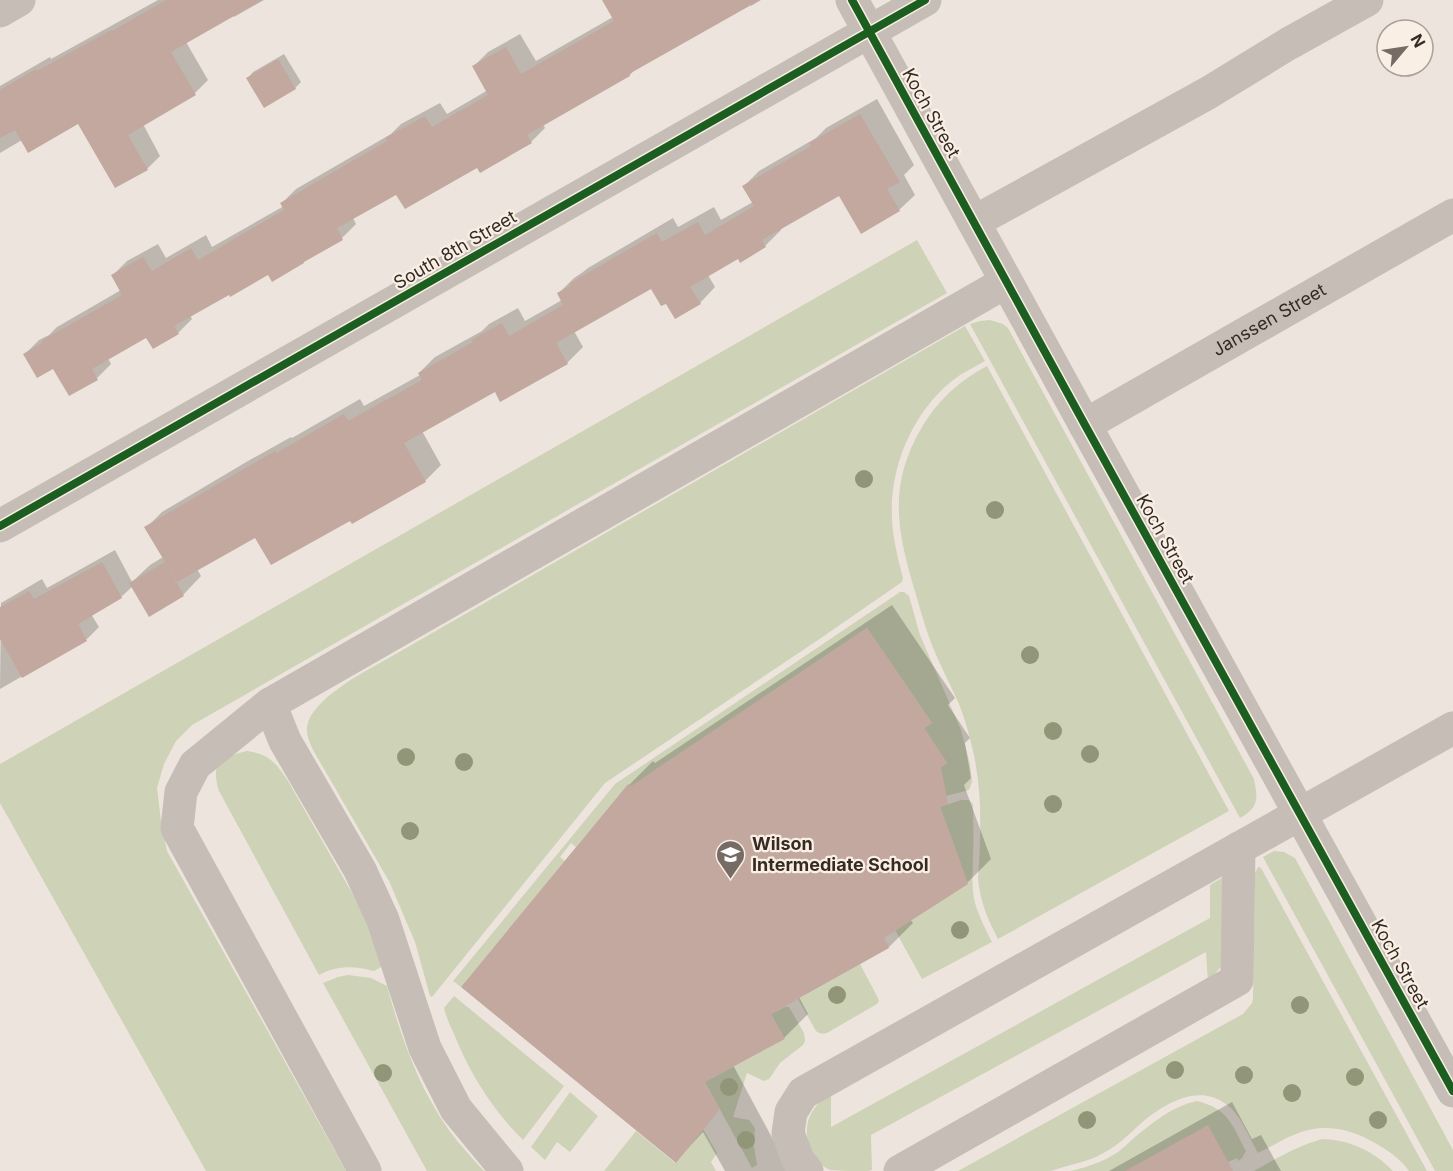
<svg xmlns="http://www.w3.org/2000/svg" width="1453" height="1171" viewBox="0 0 1453 1171" font-family="Inter,sans-serif">
<style>
.green{fill:#ced2b6}
.shadow{fill:#0003}
.building{fill:#c2a89e}
.lines{fill:none;stroke-linecap:round;stroke-linejoin:round}
.minor{stroke:#c5bdb6;stroke-width:33}
.cycleway-casing{stroke:#faefe4;stroke-width:11}
.cycleway{stroke:#1b5e20;stroke-width:8}
.tree{fill:#919679}
.labels{text-anchor:middle;stroke-width:4.5;stroke-linejoin:round;paint-order:stroke}
.street-label{font-size:18px;fill:#362a25;stroke:#faefe4}
.poi-label{font-size:18px;font-weight:bold;fill:#362a25;stroke:#faefe4;text-anchor:start}
</style>
<rect width="100%" height="100%" fill="#ede5dd"/>
<!-- green -->
<path class="green" d="M917,240L947,293L192,725L176,741L164,764L157,788L161,821L167,851L346,1171H206L0,803V764Z
M990,320L1003,324L1008,328L1254,779C1258,798 1259,808 1240,818L970,324L980,321Z
M965,326L985,361C977,366 968,370 960,375C915,406 889,465 892,519C893,539 898,559 903,578L902,582L821,638L605,783L432,997L430,996L415,942L389,881L313,750C310,743 306,735 307,727C311,699 364,672 387,659Z
M987,366L1229,811L998,939C988,920 980,901 978,879C981,833 983,788 971,743C968,730 964,717 959,704C951,686 942,669 934,650C925,629 920,607 913,585C896,526 889,483 922,427C938,400 959,381 987,366Z
M900,592H904L909,596L920,635L961,730L970,764L972,782L969,790L946,796L934,772L947,763L924,728L932,723L867,628L649,774L636,791L628,784L576,847L571,843L560,857L565,861L461,987L453,981L615,784Z
M247,751C269,754 276,763 288,781L360,907L375,940L383,966L374,971C354,966 338,965 319,975L219,791C210,762 221,757 247,751Z
M961,800H969L973,804C973,821 974,839 973,856C973,872 971,887 975,903C979,917 986,930 992,942L922,979L885,912L968,884L940,807Z
M1274,851L1284,852L1295,858L1453,1150V1171H1435L1263,857Z
M1258,867L1261,868L1427,1171H1409C1400,1158 1386,1149 1373,1142C1349,1128 1322,1123 1296,1134C1283,1139 1271,1147 1258,1153C1249,1137 1241,1115 1226,1104C1199,1084 1168,1102 1146,1119C1135,1128 1126,1138 1115,1146C1107,1151 1099,1156 1091,1159C1078,1164 1064,1166 1051,1171H958L1243,1014L1252,1003L1253,998L1255,873Z
M1225,876L1224,963L1208,982L1206,952L871,1135L872,1170L868,1171C859,1171 838,1171 830,1170C810,1161 800,1131 812,1112C817,1104 823,1098 831,1092V1127L1210,918V885Z
M860,964L878,998L879,1001L877,1004L827,1033C822,1034 820,1034 816,1031L798,999Z
M348,975L371,978L387,986C402,1041 422,1098 459,1143C467,1152 475,1162 484,1171H427L323,983L338,977Z
M454,996L564,1086L523,1140C492,1109 470,1074 454,1034C450,1025 446,1017 444,1008Z
M785,1007H789L804,1033L805,1041L803,1045L780,1063L769,1079L764,1081L747,1073L733,1117L749,1120L755,1128L754,1146L757,1165L752,1168L705,1082L785,1039L771,1014Z
M570,1092L598,1116L570,1152L557,1142L545,1160L531,1147Z
M1197,1101C1229,1109 1232,1125 1246,1151L1242,1158L1238,1161L1237,1158L1228,1162L1125,1171H1070C1088,1167 1103,1162 1118,1152C1125,1147 1130,1141 1136,1136C1155,1121 1173,1106 1197,1101Z
M703,1129L717,1153L711,1162L716,1171H604L636,1131L675,1163Z
M1322,1139C1350,1140 1374,1151 1393,1171H1254C1277,1158 1297,1146 1322,1139Z"/>
<!-- shadow -->
<path class="shadow" d="M158,0H264L234,17L233,15L186,42L208,80L195,93L143,124L160,156L147,169L79,122L22,140L0,153V86L50,57L51,59Z
M611,0H761L751,6L750,4L636,68L630,75L543,124L545,128L531,142L478,166L397,193L353,218L356,224L342,238L230,293L190,315L192,319L178,333L147,336L108,358L111,364L97,378L54,367L25,354L39,340L49,335L57,327L121,290L113,275L127,261L158,244L166,258L206,235L212,247L284,206L282,203L296,189L391,134L401,124L440,103L447,114L488,90L474,66L488,52L520,34L536,61L613,17Z
M284,54L301,82L295,88L248,78L253,72Z
M877,99L914,165L904,175L915,195L899,210L839,194L780,228L781,230L765,246L741,261L739,257L708,275L715,287L700,303L666,302L652,287L574,331L583,347L567,363L501,400L495,390L422,431L441,465L425,481L351,519L255,536L197,569L201,576L183,595L133,586L121,597L91,614L99,627L87,639L0,689L1,603L42,579L47,588L115,550L132,582L150,565L163,557L146,528L162,512L248,461L291,437L292,438L360,399L364,406L420,375L419,373L435,357L482,331L489,324L518,308L525,321L562,300L558,294L574,278L583,272L588,268L673,218L678,227L714,207L721,220L753,202L744,186L759,171L816,138L826,128Z
M892,605L955,698L948,705L970,738L965,743L971,778L964,785L991,859L967,883L910,919L913,923L889,947L799,997L808,1014L784,1038L733,1065L776,1145L794,1171H725L703,1132L676,1161L629,785L653,761L655,763Z
M1232,1102L1252,1139L1261,1135L1281,1171H1109Z"/>
<!-- building -->
<path class="building" d="M166,0H262L171,52L196,95L128,135L148,170L115,188L78,124L28,153L15,130L0,138V90L36,69L37,71L111,30L112,31Z
M602,0H760L629,74L630,76L527,135L532,143L480,173L477,168L405,209L396,195L337,228L343,240L304,262V263L272,282L268,275L230,297L229,295L174,326L179,334L153,349L146,338L92,369L98,380L69,396L53,369L37,378L23,354L42,343L41,341L122,295L111,275L143,257L152,271L191,248L198,260L284,210L280,203L387,141L385,138L425,116L432,127L488,95L472,66L506,47L521,74L614,21Z
M278,59L296,89L264,108L246,78Z
M860,114L900,182L887,189L900,211L861,234L839,196L762,240L766,247L740,263L738,259L690,287L701,304L675,319L666,304L661,306L651,289L556,343L568,364L500,402L495,392L404,443L426,482L352,524L350,521L271,565L255,538L177,582L144,527L230,477L275,451L276,453L344,414L348,421L422,380L418,373L473,342L471,340L502,323L509,336L563,305L557,293L571,285L570,283L657,233L662,242L698,222L705,235L754,206L742,186L811,146L809,143Z
M102,562L122,598L78,624L87,641L22,678L0,639V607L29,591L34,599Z
M165,562L184,596L149,617L129,583Z
M867,628L932,723L924,728L947,763L941,767L948,804L940,807L968,884L884,938L889,948L771,1014L785,1039L705,1082L720,1109L676,1163L461,987L628,784L631,786Z
M1208,1125L1233,1171H1125Z"/>
<g class="lines">
<!-- minor -->
<g class="minor">
<path d="M852,0L1085,425L1453,1091"/>
<path d="M0,11L19,0"/>
<path d="M974,222L1208,93L1288,44L1367,0"/>
<path id="s1" d="M1085,425L1453,215"/>
<path d="M0,526L925,0"/>
<path d="M270,704L195,765L181,792L177,828L365,1171"/>
<path d="M507,1171L456,1109L425,1048L383,920L360,870L285,741L270,704L1006,282"/>
<path d="M807,1171L798,1160L788,1133L791,1112L803,1093L1453,728"/>
<path d="M900,1171L1237,980L1239,848"/>
</g>
<defs>
<path id="cycleway" d="M852,0L1085,425L1453,1091
M0,526L925,0"/>
</defs>
<!-- cycleway casing -->
<use href="#cycleway" class="cycleway-casing"/>
<!-- cycleway -->
<use href="#cycleway" class="cycleway"/>
</g>
<!-- trees -->
<g class="tree">
<circle cx="864" cy="479" r="9"/>
<circle cx="995" cy="510" r="9"/>
<circle cx="1030" cy="655" r="9"/>
<circle cx="1053" cy="731" r="9"/>
<circle cx="1090" cy="754" r="9"/>
<circle cx="406" cy="757" r="9"/>
<circle cx="464" cy="762" r="9"/>
<circle cx="1053" cy="804" r="9"/>
<circle cx="410" cy="831" r="9"/>
<circle cx="960" cy="930" r="9"/>
<circle cx="837" cy="995" r="9"/>
<circle cx="1300" cy="1005" r="9"/>
<circle cx="1175" cy="1070" r="9"/>
<circle cx="383" cy="1073" r="9"/>
<circle cx="1244" cy="1075" r="9"/>
<circle cx="1355" cy="1077" r="9"/>
<circle cx="729" cy="1087" r="9"/>
<circle cx="1292" cy="1093" r="9"/>
<circle cx="1087" cy="1120" r="9"/>
<circle cx="1378" cy="1120" r="9"/>
<circle cx="746" cy="1140" r="9"/>
</g>
<!-- icons -->
<defs>
<symbol id="school-pin" viewBox="-11 -11 22 30"><path d="M0 17L-7.5 6A9.5 9.5 0 1 1 7.5 6Z" fill="#766b65" stroke="#faefe4"/><path d="M0-5L7-2L0 1L-7-2ZM-4 1L0 2.5L4 1V4Q0 6-4 4Z" fill="#fff"/></symbol>
</defs>
<g fill-rule="evenodd">
<use href="#school-pin" x="714" y="838" width="33" height="45"/>
</g>
<g class="labels">
<!-- street labels -->
<g class="street-label">
<text transform="translate(931 113) rotate(61)" y="6">Koch Street</text>
<text transform="translate(455 250) rotate(-30)" y="6">South 8th Street</text>
<text dy="6" stroke="none"><textPath href="#s1" startOffset="212">Janssen Street</textPath></text>
<text transform="translate(1165 539) rotate(61)" y="6">Koch Street</text>
<text transform="translate(1400 964) rotate(61)" y="6">Koch Street</text>
</g>
<!-- poi labels -->
<g class="poi-label">
<text x="752" y="850">Wilson<tspan x="752" dy="21">Intermediate School</tspan></text>
</g>
</g>
<!-- north arrow -->
<g transform="translate(1405 48) rotate(61)"><circle r="28" fill="#faefe4" stroke="#aca098" stroke-width="1.5"/>
<path d="M0-4.5L10 22L0 15L-10 22Z" fill="#766b65"/>
<text y="-9" font-size="16" font-weight="bold" text-anchor="middle" fill="#362a25">N</text>
</g>
</svg>
